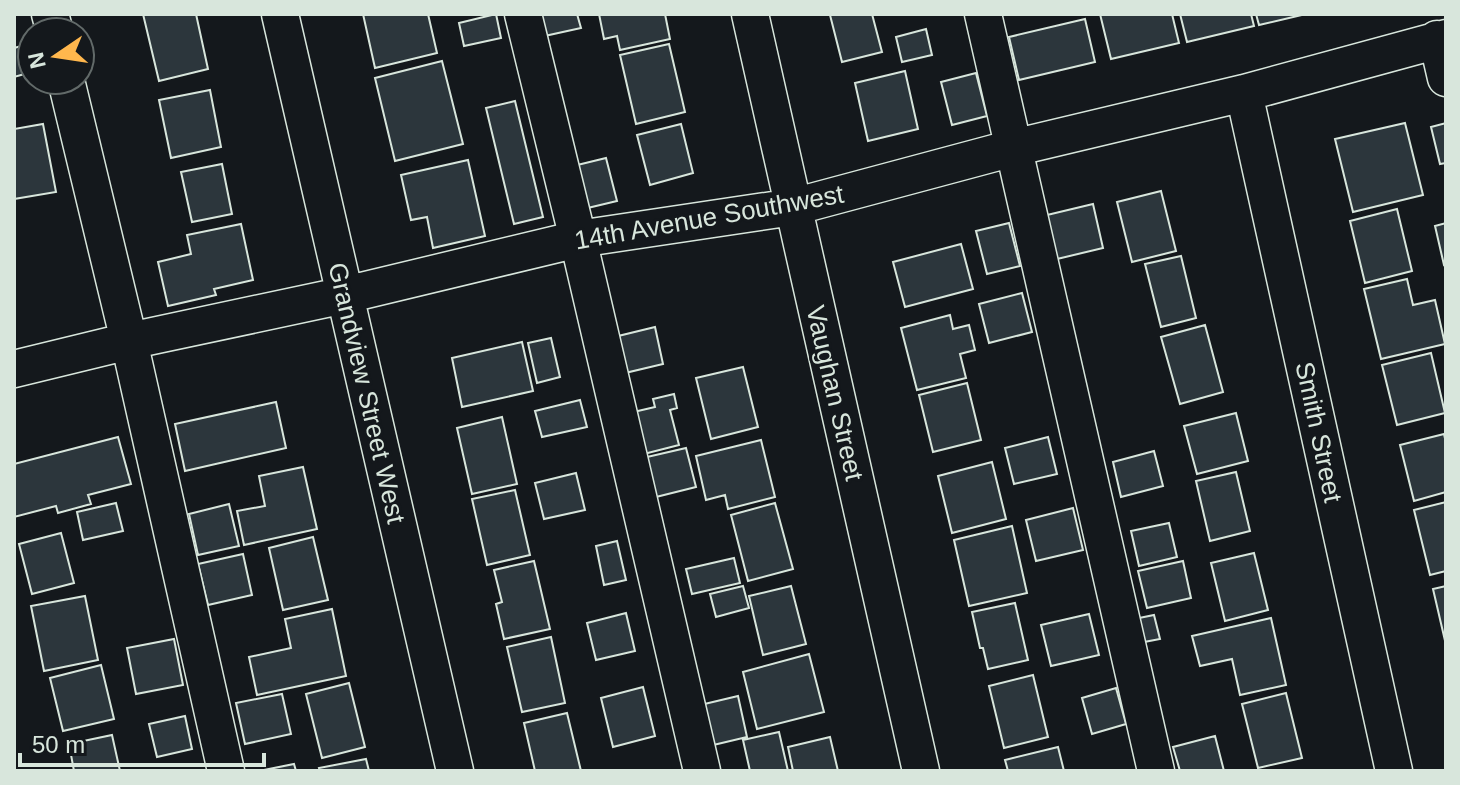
<svg xmlns="http://www.w3.org/2000/svg" width="1460" height="785" viewBox="0 0 1460 785" font-family="Arial,sans-serif">
<style>
.building{fill:#2c363c;stroke:#d8e6dc;stroke-width:2}
.lines{fill:none;stroke-linecap:round;stroke-linejoin:round}
.minor-casing{stroke:#d8e6dc;stroke-width:39}
.minor{stroke:#14181c;stroke-width:36}
.labels{text-anchor:middle;stroke-width:6;stroke-linejoin:round;paint-order:stroke}
.street-label{font-size:26px;fill:#d8e6dc;stroke:#14181c}
</style>
<rect width="100%" height="100%" fill="#14181c"/>
<!-- building -->
<path class="building" d="M143,14H196L208,69L159,81Z
M363,14H428L437,53L375,68Z
M496,14L501,38L464,46L459,23Z
M535,14H577L581,28L540,37Z
M599,14H665L670,39L620,50L617,36L604,39Z
M834,14H872L882,52L842,62L830,15Z
M1100,14H1172L1179,43L1111,59Z
M1180,14H1251L1254,26L1187,42Z
M1256,14H1306L1259,25Z
M1085,19L1095,62L1019,80L1009,37Z
M926,29L932,55L902,62L896,37Z
M32,43V72L14,77V48Z
M669,44L685,112L636,124L620,55Z
M442,61L463,144L395,161L375,78Z
M905,71L918,129L868,141L855,83Z
M976,73L987,116L952,125L941,82Z
M210,90L221,147L171,158L159,100Z
M515,101L543,217L514,224L486,108Z
M1405,123L1423,195L1353,212L1335,139Z
M1446,123V163L1440,164L1431,127Z
M43,124L56,192L14,199V129Z
M681,124L693,173L650,185L637,135Z
M606,158L617,201L575,211L565,168Z
M468,160L485,236L433,248L427,217L411,220L401,175Z
M222,164L232,214L192,222L181,172Z
M1161,191L1176,251L1132,262L1117,202Z
M1093,204L1103,248L1057,259L1047,215Z
M1397,209L1412,271L1365,283L1350,221Z
M1009,223L1020,266L987,274L976,231Z
M1446,223V264L1444,265L1435,226Z
M241,224L253,280L214,289L216,295L168,306L158,262L191,254L187,235Z
M961,244L973,289L905,307L893,262Z
M1181,256L1196,318L1161,327L1145,264Z
M1407,279L1413,305L1435,300L1445,344L1381,359L1364,289Z
M1022,293L1032,332L989,343L979,304Z
M950,315L953,329L969,325L975,350L960,354L966,378L917,390L901,328Z
M1205,325L1223,392L1180,404L1161,337Z
M655,327L663,364L625,373L606,339Z
M551,338L560,377L537,383L528,343Z
M522,342L533,391L462,407L452,358Z
M1431,353L1445,413L1397,425L1382,365Z
M743,367L758,427L711,439L696,378Z
M967,383L981,440L933,452L919,395Z
M674,394L677,408L670,410L679,445L636,456L625,414L655,407L653,399Z
M580,400L587,427L542,437L535,411Z
M276,402L286,448L185,471L175,424Z
M1236,413L1248,461L1197,474L1184,426Z
M502,417L517,484L472,494L457,428Z
M1444,434L1446,443V492L1414,501L1400,445Z
M118,437L131,484L88,495L91,504L58,513L56,506L14,517V464Z
M1048,437L1057,474L1014,484L1005,448Z
M761,440L775,497L728,509L725,495L706,500L696,456Z
M686,448L696,487L656,497L647,457Z
M1154,451L1163,486L1121,497L1113,462Z
M992,462L1006,519L952,533L938,476Z
M303,467L317,529L244,545L237,511L265,506L259,476Z
M1236,472L1250,531L1210,541L1196,481Z
M576,473L585,510L544,519L535,483Z
M515,490L530,555L487,565L472,499Z
M1446,502V571L1430,575L1414,510Z
M116,503L123,531L83,540L77,512Z
M775,503L793,569L748,581L731,515Z
M229,504L239,546L198,555L189,514Z
M1073,508L1083,550L1036,561L1026,520Z
M1169,523L1177,557L1139,566L1131,531Z
M1012,526L1027,593L969,606L954,540Z
M61,533L74,583L32,594L19,544Z
M313,537L328,600L283,610L269,548Z
M617,541L626,580L604,585L596,546Z
M1254,553L1268,610L1225,621L1211,563Z
M243,554L252,595L208,605L198,564Z
M734,558L740,583L692,594L686,569Z
M534,561L550,629L504,639L496,604L502,602L494,570Z
M1183,561L1191,598L1147,608L1138,571Z
M743,586L749,608L716,617L710,594Z
M791,586L806,644L763,655L749,596Z
M1446,586V645L1433,589Z
M85,596L98,660L44,671L31,606Z
M1015,603L1028,660L988,669L983,648H980L972,612Z
M332,609L346,676L257,695L249,657L291,648L285,619Z
M626,613L635,651L596,660L587,623Z
M1089,614L1099,655L1051,666L1041,625Z
M1154,615L1160,639L1144,642L1139,618Z
M1271,618L1286,685L1240,695L1232,659L1200,666L1192,636Z
M551,637L565,703L522,712L507,647Z
M174,639L183,685L136,694L127,648Z
M809,654L824,712L757,729L743,672Z
M101,665L114,719L63,731L50,678Z
M1033,675L1048,737L1004,748L989,686Z
M349,683L365,747L322,758L306,694Z
M643,687L655,736L613,747L601,698Z
M1116,688L1126,724L1092,734L1082,698Z
M1286,693L1302,758L1258,768L1242,704Z
M282,694L291,734L245,744L236,703Z
M738,696L747,737L705,747L696,706Z
M567,713L581,771H535L524,723Z
M185,716L192,749L157,757L149,724Z
M779,732L788,771H750L743,740Z
M112,735L120,771H74L69,744Z
M1215,736L1224,771H1180L1173,747Z
M830,737L838,771H793L788,747Z
M1058,747L1064,771H1008L1005,760Z
M366,759L369,771H320L319,768Z
M294,764L296,771H259Z"/>
<g class="lines">
<defs>
<path id="minor" d="M50,14L55,32
M280,14L455,771
M523,14L578,239L702,771
M750,14L921,771
M983,14L1156,771
M1437,39L1446,78
M66,80L129,341L226,771
M1244,93L1394,771
M14,369L129,341L345,295L578,239L793,207L1013,148L1244,93L1446,38"/>
</defs>
<!-- minor casing -->
<use href="#minor" class="minor-casing"/>
<!-- minor -->
<use href="#minor" class="minor"/>
</g>
<g class="labels">
<!-- street labels -->
<g class="street-label">
<text transform="translate(709 217) rotate(-10)" y="9">14th Avenue Southwest</text>
<text transform="translate(367 393) rotate(77)" y="9">Grandview Street West</text>
<text transform="translate(835 393) rotate(77)" y="9">Vaughan Street</text>
<text transform="translate(1319 432) rotate(78)" y="9">Smith Street</text>
</g>
</g>
<!-- border -->
<rect width="1460" height="785" fill="none" stroke="#d8e6dc" stroke-width="32"/>
<!-- north arrow -->
<g transform="translate(56 56) rotate(257)"><circle r="38" fill="#14181c" stroke="#626a69" stroke-width="2"/>
<path d="M0-6L14 30L0 20L-14 30Z" fill="#ffb74d"/>
<text y="-12" font-size="22" font-weight="bold" text-anchor="middle" fill="#d8e6dc">N</text>
</g>
<!-- scale -->
<path d="M20 753v12h244v-12" fill="none" stroke="#d8e6dc" stroke-width="4"/>
<text x="32" y="753" font-size="24" fill="#d8e6dc" stroke="#14181c" stroke-width="6" paint-order="stroke">50 m</text>
</svg>
